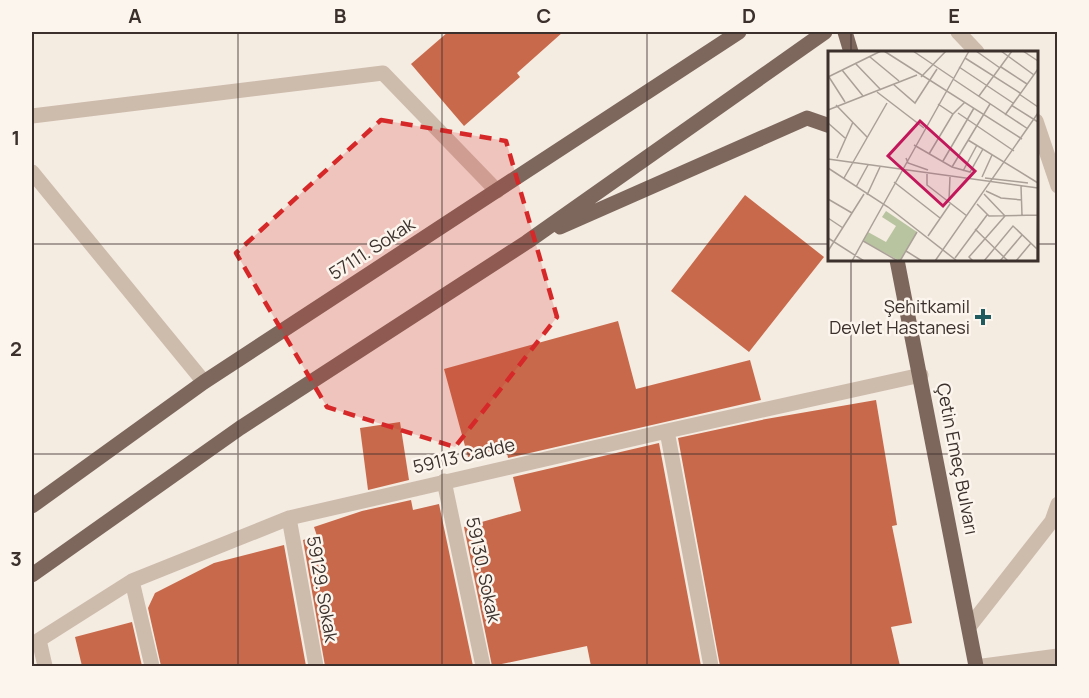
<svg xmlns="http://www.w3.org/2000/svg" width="1089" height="698" viewBox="0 0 1089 698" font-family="Manrope,sans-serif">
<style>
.building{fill:#c8694b}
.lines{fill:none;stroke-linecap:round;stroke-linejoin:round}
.minor{stroke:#cdbbac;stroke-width:15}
.major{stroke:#7d675c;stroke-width:15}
.marked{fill:#d62828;fill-opacity:0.2;stroke:#d62828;stroke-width:4.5;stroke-dasharray:12 8;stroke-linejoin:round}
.grid{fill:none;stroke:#3b302b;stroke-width:1.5;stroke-opacity:0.55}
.poi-dot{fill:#1f5a5e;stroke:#fbf5ee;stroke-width:2}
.labels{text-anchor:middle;stroke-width:5;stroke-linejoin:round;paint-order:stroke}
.street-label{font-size:18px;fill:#3b302b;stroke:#fbf5ee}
.poi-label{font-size:18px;fill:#3b302b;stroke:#fbf5ee;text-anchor:end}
.inset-road{fill:none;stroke:#aaa098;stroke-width:1.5}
.view{fill:#c2185b;fill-opacity:0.15;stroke:#c2185b;stroke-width:3}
.inset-edge{fill:none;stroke:#3b302b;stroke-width:3}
.neatline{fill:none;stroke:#3b302b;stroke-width:2}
.grid-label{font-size:20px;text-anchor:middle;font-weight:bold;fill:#3b302b}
</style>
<rect width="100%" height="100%" fill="#f4ebe1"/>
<!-- building -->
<path class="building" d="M448,32H563L517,73L520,77L464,126L411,64Z
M745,195L824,257L749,352L671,291Z
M618,321L636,389L750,360L761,400L508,458L506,447L468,457L444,369Z
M876,400L897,525L892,526L912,623L891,627L900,666H720L678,438L766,419Z
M400,422L409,480L368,490L360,428Z
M659,443L701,666H591L587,646L492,666L464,527L521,511L513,477Z
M411,500L413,510L439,504L473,666H325L303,540L317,536L314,527L362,511Z
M284,545L306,666H161L148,608L155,593L214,563Z
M132,622L142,666H82L75,637Z"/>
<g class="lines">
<!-- minor -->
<path class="minor" d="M958,32L977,52
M32,116L383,73L497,191
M1036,121L1058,186
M32,172L204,382
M667,431L711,666
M444,481L483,666
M289,518L316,666
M132,581L152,666
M969,627L1052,521L1058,504
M45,666L39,640L132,581L289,518L667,431L921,375
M983,666L1058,656"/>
<!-- major -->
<path class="major" d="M845,32L851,52
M560,227L807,118L830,126
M897,260L976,666
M32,506L204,382L739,32
M32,575L240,428L527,242L825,32"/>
</g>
<!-- marked area -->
<path class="marked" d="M381,120L506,141L557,317L455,447L327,407L236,253Z"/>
<!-- grid -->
<path class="grid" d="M238,32V666M442,32V666M647,32V666M851,32V52M32,244H830M1036,244H1058M851,260V666M32,454H1058"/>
<!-- markers -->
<path class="poi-dot" d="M980 308h6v6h6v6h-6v6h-6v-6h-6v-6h6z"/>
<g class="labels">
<!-- street labels -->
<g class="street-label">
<text transform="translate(372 249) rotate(-33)" y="6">57111. Sokak</text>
<text transform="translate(464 456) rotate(-13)" y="6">59113 Cadde</text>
<text transform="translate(957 459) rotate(79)" y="6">Çetin Emeç Bulvarı</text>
<text transform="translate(483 570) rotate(78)" y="6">59130. Sokak</text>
<text transform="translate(322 589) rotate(80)" y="6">59129. Sokak</text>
</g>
<!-- poi labels -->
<g class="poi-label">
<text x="970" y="313">Şehitkamil<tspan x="970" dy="21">Devlet Hastanesi</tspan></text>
</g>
</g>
<!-- overview -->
<g transform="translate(828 51)">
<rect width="210" height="210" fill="#f4ebe1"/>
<path d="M58,160L89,181L72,210L35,190L40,181L58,191L68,175L54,166Z" fill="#b8c4a0"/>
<path class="inset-road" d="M56,0L194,88M85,0L125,27M148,0L172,17M173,0L206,24M195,0L210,10M42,6L71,30M137,7L192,42M27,12L53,39M131,16L185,52M173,16L199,33M14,19L35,45M0,26L53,0M1,26L17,51M93,26L118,0M125,28L200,78M65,33L87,52L109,18M49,41L96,77M191,43L210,56M151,45L184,0M110,53L125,63L137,51M8,54L39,86M183,54L210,71M0,59L89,24M130,62L186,100M177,64L210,18M0,72L17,87M140,89L210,132M86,94L124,116L142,121L155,98M101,103L125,63M9,107L25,71M78,107L80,112L100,119M0,108L210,137M115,110L146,57M124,116L162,53M0,117L60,156L129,210M135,120L149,94M99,123V134L139,165M154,126L164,104M16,127L59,52M157,127L200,132M66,131L112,167M193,135L194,164M28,136L40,114M158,140L173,147L194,149M39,144L52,116M0,148L24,162M121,149L122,126M149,153L161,165L209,164M0,167L15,177M147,178L180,210M40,181L35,190L70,210M40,181L141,0M100,185L122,153M0,187L36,210M0,200L36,143M78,200L94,210M127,207L159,164M24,210L35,190M72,210L89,181M107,210L210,62M145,210L141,206L177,165L156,143M156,210L185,175L209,198M172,210L194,184M188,210L203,192M209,210L210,137"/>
<path class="view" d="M92,70L147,120L115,155L60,105Z"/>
<rect width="210" height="210" class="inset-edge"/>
</g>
<!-- border -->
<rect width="1089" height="698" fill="none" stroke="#fbf5ee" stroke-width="66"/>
<rect x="33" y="33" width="1023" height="632" class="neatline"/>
<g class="grid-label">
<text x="135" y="23">A</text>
<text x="340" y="23">B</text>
<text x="544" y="23">C</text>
<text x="749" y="23">D</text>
<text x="954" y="23">E</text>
<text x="16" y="145">1</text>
<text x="16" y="356">2</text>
<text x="16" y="566">3</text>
</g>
</svg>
